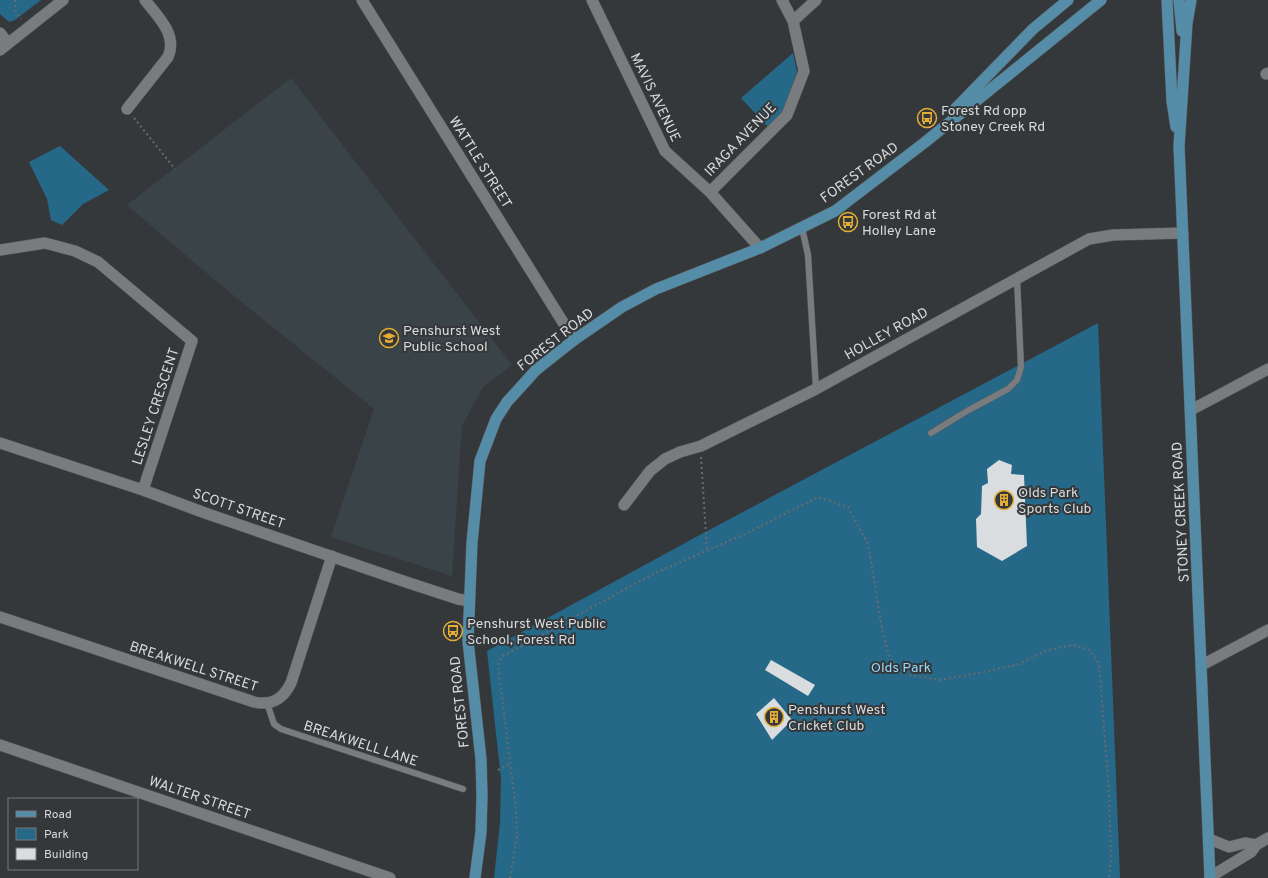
<svg xmlns="http://www.w3.org/2000/svg" width="1268" height="878" viewBox="0 0 1268 878" font-family="Overpass,sans-serif">
<style>
.built{fill:#3a4348}
.green{fill:#256888}
.building{fill:#d9dddf}
.lines{fill:none;stroke-linecap:round;stroke-linejoin:round}
.service-casing{stroke:#545759;stroke-width:7}
.minor-casing{stroke:#545759;stroke-width:12}
.primary-casing{stroke:#545759;stroke-width:12}
.path{stroke:#696b6d;stroke-width:2;stroke-dasharray:2 3;stroke-linecap:butt}
.service{stroke:#787c7e;stroke-width:6}
.minor{stroke:#787c7e;stroke-width:11}
.primary{stroke:#558ca7;stroke-width:11}
.labels{text-anchor:middle;stroke-width:4;stroke-linejoin:round;paint-order:stroke}
.street-label{font-size:14px;fill:#d8dadb;stroke:#35383a}
.poi-label{font-size:14px;fill:#d8dadb;stroke:#35383a;text-anchor:start}
.park-label{font-size:14px;fill:#98d6f7;stroke:#35383a}
</style>
<rect width="100%" height="100%" fill="#35383a"/>
<!-- built -->
<path class="built" d="M291,78L512,365L483,387L462,426L452,576L331,537L374,409L217,282L127,205Z"/>
<!-- green -->
<path class="green" d="M0,0H41L15,20L9,22L0,14Z
M793,53L797,72L784,111L768,127L741,98Z
M60,146L109,190L83,204L62,225L51,220L47,199L29,162Z
M1098,323L1120,878H494L500,823L501,779L487,651L696,537Z"/>
<!-- building -->
<path class="building" d="M999,460L1012,465L1011,474L1024,475L1027,546L1002,561L977,547L976,519L981,514L982,486L988,483L987,469Z
M771,660L815,685L808,696L765,670Z
M774,698L792,720L772,740L756,714Z"/>
<g class="lines">
<defs>
<path id="service" d="M802,228L808,255L816,389
M931,433L967,411L1008,389L1017,380L1021,367L1017,278
M267,703L274,724L281,729L463,789"/>
<path id="minor" d="M362,0L574,340
M592,0L665,151L710,192L760,248
M782,0L793,21
M0,33L8,43
M0,50L63,0
M1266,74L1268,73
M127,109L168,57C178,35 158,17 145,0
M710,192L787,115L804,71L793,21L816,0
M0,250L45,243L75,251L98,262L192,341L143,490
M1191,410L1268,369
M0,443L143,490L205,513L403,581L458,599L469,601
M624,505L650,471L665,459L680,452L701,446L816,389L1089,239L1113,235L1183,233
M0,617L254,702C272,706 283,699 291,683L332,556
M1202,665L1268,630
M0,745L390,878
M1209,839L1229,847L1245,843L1256,845L1251,852L1210,877
M1256,845L1268,838"/>
<path id="primary" d="M1167,0L1172,101L1176,127
M1179,0L1182,31
M1191,0L1187,23L1179,146L1210,878
M954,110L1033,29L1068,0
M475,878L481,832L482,795L481,759L468,641L472,543L480,461L496,419L507,402L536,370L574,340L622,307L656,289L760,248L835,211L924,143L1101,0"/>
</defs>
<!-- service casing -->
<use href="#service" class="service-casing"/>
<!-- minor casing -->
<use href="#minor" class="minor-casing"/>
<!-- primary casing -->
<use href="#primary" class="primary-casing"/>
<!-- path -->
<path class="path" d="M15,0L16,13L21,19
M134,118L175,169
M701,457L707,550
M498,770L510,764
M510,878L517,836L516,809L498,665L501,657L655,573L747,533L818,497L848,507L868,544L883,634L890,659L908,675L940,680L984,672L1019,664L1048,650L1073,645L1090,650L1099,664L1109,792L1111,858L1109,878"/>
<!-- service -->
<use href="#service" class="service"/>
<!-- minor -->
<use href="#minor" class="minor"/>
<!-- primary -->
<use href="#primary" class="primary"/>
</g>
<!-- icons -->
<defs>
<symbol id="bus-ring" viewBox="-11 -11 22 22"><circle r="9.5" fill="#35383a" stroke="#e4ad35" stroke-width="1.5"/><path d="M-5-6H5V4H4V6H2V4H-2V6H-4V4H-5ZM-3.5-4V0h7V-4ZM-3.5 1.2v1.5H-2V1.2ZM2 1.2v1.5H3.5V1.2Z" fill="#e4ad35"/></symbol>
<symbol id="school-ring" viewBox="-11 -11 22 22"><circle r="9.5" fill="#35383a" stroke="#e4ad35" stroke-width="1.5"/><path d="M0-5L7-2L0 1L-7-2ZM-4 1L0 2.5L4 1V4Q0 6-4 4Z" fill="#e4ad35"/></symbol>
<symbol id="building-ring" viewBox="-11 -11 22 22"><circle r="9.5" fill="#35383a" stroke="#e4ad35" stroke-width="1.5"/><path d="M-4-6H4V6H1V3H-1V6H-4ZM-2.5-4.3h1.7v1.8h-1.7ZM.8-4.3h1.7v1.8H.8ZM-2.5-1h1.7V.8h-1.7ZM.8-1h1.7V.8H.8Z" fill="#e4ad35"/></symbol>
</defs>
<g fill-rule="evenodd">
<use href="#bus-ring" x="916" y="107" width="22" height="22"/>
<use href="#bus-ring" x="837" y="211" width="22" height="22"/>
<use href="#school-ring" x="378" y="327" width="22" height="22"/>
<use href="#building-ring" x="993" y="489" width="22" height="22"/>
<use href="#bus-ring" x="442" y="620" width="22" height="22"/>
<use href="#building-ring" x="763" y="706" width="22" height="22"/>
</g>
<g class="labels">
<!-- street labels -->
<g class="street-label">
<text transform="translate(656 97) rotate(64)" y="5">MAVIS AVENUE</text>
<text transform="translate(740 139) rotate(-46)" y="5">IRAGA AVENUE</text>
<text transform="translate(481 162) rotate(58)" y="5">WATTLE STREET</text>
<text transform="translate(859 172) rotate(-36)" y="5">FOREST ROAD</text>
<text transform="translate(886 333) rotate(-29)" y="5">HOLLEY ROAD</text>
<text transform="translate(555 339) rotate(-38)" y="5">FOREST ROAD</text>
<text transform="translate(155 406) rotate(-72)" y="5">LESLEY CRESCENT</text>
<text transform="translate(239 508) rotate(19)" y="5">SCOTT STREET</text>
<text transform="translate(1180 512) rotate(-93)" y="5">STONEY CREEK ROAD</text>
<text transform="translate(194 666) rotate(18)" y="5">BREAKWELL STREET</text>
<text transform="translate(459 702) rotate(-96)" y="5">FOREST ROAD</text>
<text transform="translate(361 743) rotate(18)" y="5">BREAKWELL LANE</text>
<text transform="translate(200 797) rotate(19)" y="5">WALTER STREET</text>
</g>
<!-- poi labels -->
<g class="poi-label">
<text x="941" y="115">Forest Rd opp<tspan x="941" dy="16">Stoney Creek Rd</tspan></text>
<text x="862" y="219">Forest Rd at<tspan x="862" dy="16">Holley Lane</tspan></text>
<text x="403" y="335">Penshurst West<tspan x="403" dy="16">Public School</tspan></text>
<text x="1018" y="497">Olds Park<tspan x="1018" dy="16">Sports Club</tspan></text>
<text x="467" y="628">Penshurst West Public<tspan x="467" dy="16">School, Forest Rd</tspan></text>
<text x="788" y="714">Penshurst West<tspan x="788" dy="16">Cricket Club</tspan></text>
</g>
<!-- park labels -->
<g class="park-label">
<text x="901" y="672">Olds Park</text>
</g>
</g>
<!-- legend -->
<rect x="8" y="798" width="130" height="72" fill="#35383a" stroke="#76797a"/>
<rect x="16" y="811" width="20" height="6" fill="#558ca7" stroke="#76797a"/>
<text x="44" y="818" font-size="12" fill="#d8dadb">Road</text>
<rect x="16" y="828" width="20" height="12" fill="#256888" stroke="#76797a"/>
<text x="44" y="838" font-size="12" fill="#d8dadb">Park</text>
<rect x="16" y="848" width="20" height="12" fill="#d9dddf" stroke="#76797a"/>
<text x="44" y="858" font-size="12" fill="#d8dadb">Building</text>
</svg>
